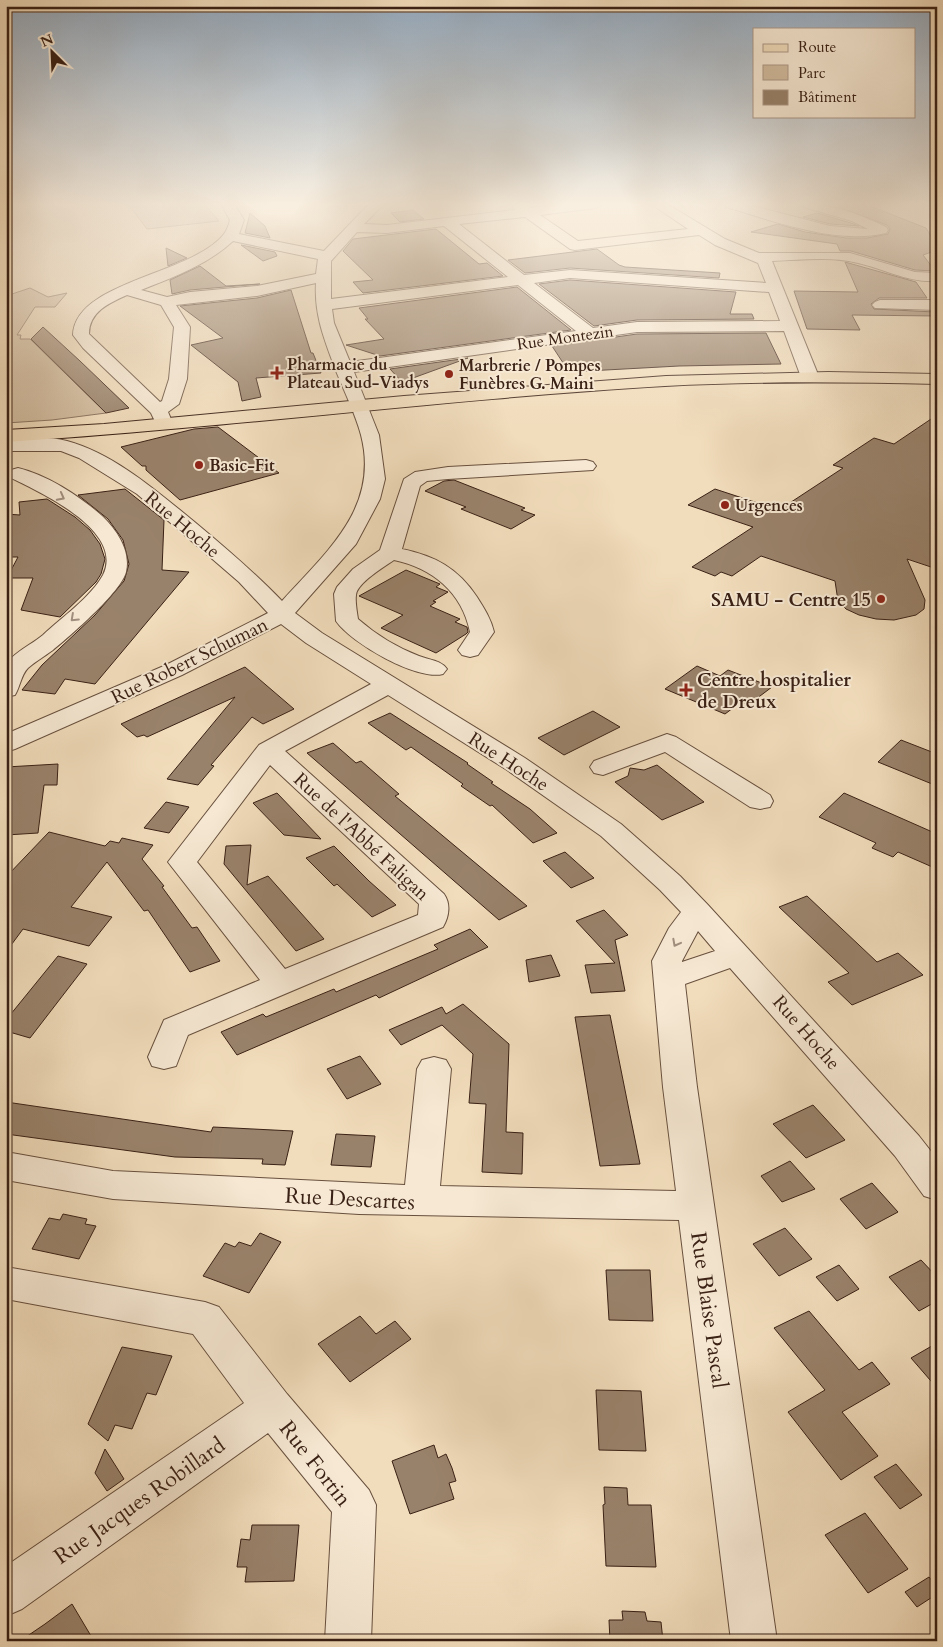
<svg xmlns="http://www.w3.org/2000/svg" width="943" height="1647" viewBox="0 0 943 1647" font-family="Cardo,serif">
<style>
.green{fill:#d2bc9f;stroke:#866e5a}
.building{fill:#99826b;stroke:#3a2115}
.lines{fill:none;stroke-linecap:round;stroke-linejoin:round}
.minor-casing{stroke:#68503e;stroke-width:2}
.major-casing{stroke:#3a2115;stroke-width:2}
.minor{fill:#f6e8d3;fill-rule:evenodd}
.major{fill:#f1dcbb;fill-rule:evenodd}
.oneway{stroke:#a18e7e}
.poi-dot{fill:#8f2418;stroke:#f6e8d3;stroke-width:2}
.labels{text-anchor:middle;stroke-width:4;stroke-linejoin:round;paint-order:stroke}
.far-street-label{font-size:16px;fill:#3a2115;stroke:#f6e8d3}
.far-poi-label{font-size:16px;font-weight:bold;fill:#3a2115;stroke:#f6e8d3;text-anchor:start}
.street-label{font-size:19px;fill:#3a2115;stroke:#f6e8d3}
.poi-label{font-size:19px;font-weight:bold;fill:#3a2115;stroke:#f6e8d3;text-anchor:end}
.near-street-label{font-size:22px;fill:#3a2115;stroke:#f6e8d3}
</style>
<rect width="100%" height="100%" fill="#f1dcbb"/>
<filter id="stains"><feTurbulence type="fractalNoise" baseFrequency=".004" numOctaves="4"/><feColorMatrix values="0 0 0 0 .2 0 0 0 0 .09 0 0 0 0 .02 0 0 0 .5 -.17"/></filter>
<radialGradient id="worn" r=".72"><stop offset=".6" stop-color="#630" stop-opacity="0"/><stop offset="1" stop-color="#630" stop-opacity=".3"/></radialGradient>
<!-- green -->
<path class="green" d="M170,204H204L219,221L147,229L131,208Z
M30,288L48,297L67,293L55,307H35L17,335H21L20,339H30L106,413L52,420L6,423V296Z"/>
<!-- building -->
<path class="building" d="M847,204H865L926,228L937,246V250L923,255L935,271L915,270L851,251H840L837,244L751,232L778,224L805,232L846,238H867L888,234L890,229L887,225L838,207Z
M413,210L424,219L400,222L391,213Z
M250,213L265,226L270,238L245,233Z
M817,213L851,223L859,226L830,224L803,217Z
M436,229L479,264L487,263L503,276L363,293L353,282L373,280L343,251L353,239Z
M241,245L275,252L277,256L263,261Z
M166,248L187,258L168,266Z
M597,249L619,265L625,267L720,273L719,278L570,268L525,273L508,260Z
M845,262L916,282L927,298H879L871,304L874,309L935,312L937,316L852,315L860,330L807,329L794,291L858,292Z
M200,266L226,286L260,284L190,290L172,294L170,280Z
M570,280L736,292L730,314H752L754,319L637,320L594,326L539,284Z
M517,287L571,330L380,356L346,345L384,339L365,319H368L359,308Z
M291,290L311,353H313L321,373L256,378L261,397L242,401L238,382L191,345L223,338L180,306L257,298Z
M43,327L80,361L129,408L106,413L31,339Z
M766,333L781,364L679,366L569,372L552,346L637,334Z
M468,358L402,382L390,369Z
M937,415V569L907,559L925,600L924,609L916,615L894,620L876,619L859,615L846,609L838,601L835,581L761,556L732,576L721,572L715,576L692,567L753,527L688,505L715,489L779,510L843,468L833,465L874,438L894,444Z
M218,427L279,473L180,500L146,470V466H142L121,447L194,429Z
M454,480L525,508L521,510L535,515L511,529L461,509L466,507L425,491L444,481Z
M125,489L164,520L162,570L189,572L95,684L65,679L55,694L22,690L42,665L95,615L124,581L129,564L123,540L108,519L78,495Z
M47,499L75,517L90,530L100,544L105,559L101,574L96,582L60,617L21,610L33,578H7L18,557H6V514L20,515L19,502Z
M406,570L440,584L436,587L448,592L433,601L436,602L430,606L460,619L455,622L467,627L468,632L466,634L436,653L381,628L403,615L359,596Z
M697,666L720,676L728,670L772,687L748,705L741,702L725,714L665,689Z
M245,667L294,709L263,724L252,717L211,765L214,766L198,785L167,779L235,697L147,737L144,735L137,737L121,724Z
M593,711L620,727L564,755L538,738Z
M390,713L468,763L467,764L493,782L491,783L530,809L557,833L533,843L492,805L490,806L461,786L463,784L411,747L406,750L368,723Z
M901,740L937,754V786L878,762Z
M333,743L356,763L361,761L399,794L395,796L527,906L499,920L307,753Z
M58,764L57,785H44L38,833L6,835V767Z
M657,765L704,802L662,820L615,782L628,776L630,768L644,770Z
M277,793L321,839L284,835L253,803Z
M844,793L937,834V869L898,852L893,857L872,848L876,843L819,817Z
M166,802L189,807L169,833L144,828Z
M49,832L105,846L110,841L119,843L122,838L153,845L142,859L164,886L162,887L192,928L197,927L220,961L190,972L148,910L144,911L107,862L71,907L112,917L89,946L23,929L6,952V877Z
M251,845L247,885L268,876L324,939L296,951L224,864L226,846Z
M334,846L369,881L396,905L372,917L337,884L334,886L306,858Z
M565,852L594,878L571,888L543,861Z
M807,896L877,962L898,953L923,975L852,1005L828,982L849,973L779,907Z
M604,910L628,935L615,940L625,991L591,993L585,965L615,963L576,921Z
M470,929L488,947L379,998L376,995L237,1055L221,1032L263,1014L266,1017L334,989L336,992L438,949L434,945Z
M551,955L560,976L529,982L526,960Z
M58,956L87,964L30,1038L6,1031V1020Z
M463,1004L509,1044L506,1132L523,1133L522,1174L482,1172L486,1104L469,1103L473,1054L442,1025L401,1045L389,1030L442,1007L446,1014Z
M610,1015L630,1115L640,1164L600,1166L575,1017Z
M360,1056L381,1084L347,1099L327,1069Z
M6,1102L211,1132L213,1127L293,1131L285,1165L262,1164L263,1159L175,1157L6,1134Z
M813,1105L845,1140L806,1158L773,1124Z
M336,1134L375,1136L371,1167L331,1165Z
M790,1161L815,1189L782,1202L761,1176Z
M872,1183L898,1212L866,1229L840,1199Z
M63,1214L87,1219L85,1224L96,1226L79,1259L32,1249L49,1218L60,1220Z
M785,1228L812,1259L779,1276L753,1244Z
M260,1233L281,1242L249,1293L203,1276L225,1243L235,1247L239,1242L251,1246Z
M921,1260L937,1277V1301L919,1311L889,1277Z
M839,1265L859,1289L837,1301L816,1277Z
M606,1270H650L653,1321L609,1320Z
M809,1311L859,1370L872,1362L890,1384L842,1412L878,1456L841,1480L788,1412L825,1390L774,1328Z
M360,1316L376,1334L395,1321L411,1339L350,1382L318,1344Z
M937,1343V1388L911,1358Z
M122,1347L172,1356L156,1395L147,1393L132,1429L115,1425L108,1441L88,1424Z
M596,1390L641,1391L646,1451L599,1450Z
M434,1445L438,1458L446,1454L452,1468L456,1481L449,1483L454,1499L410,1514L392,1461Z
M105,1449L124,1479L107,1491L95,1473Z
M896,1464L922,1495L900,1509L874,1477Z
M604,1487L627,1488L628,1505H651L656,1567L606,1566L603,1505L605,1504Z
M865,1513L908,1569L868,1593L825,1535Z
M252,1525H299L294,1581L245,1582L247,1567H237L241,1539L250,1540Z
M929,1577L937,1587V1594L917,1607L905,1592Z
M72,1604L94,1641H20L45,1624Z
M622,1611L645,1612L647,1621L661,1622L663,1641H610L609,1620H623Z"/>
<g class="lines">
<defs>
<path id="minor" d="M221,204H234L244,220L239,234L324,251L369,204H384L364,224L387,225L515,210L513,207L515,204H525L530,208L561,204H602L596,208L540,215L578,241L688,229L651,204H667L725,239L759,253H850L915,272L937,273V281C908,283 885,269 858,263C830,256 800,260 772,261L819,377L816,381L810,382L804,381L801,377L784,331L637,332L354,372L379,435L385,479L380,499L356,544L295,613L322,633L525,758L621,824L680,876L708,905L919,1136L937,1159V1200L924,1196L895,1156L730,968L685,984L697,1087L777,1641H731L679,1220L359,1214L113,1199L6,1180V1152L113,1171L405,1185L417,1069L422,1060L434,1057L446,1060L451,1069L440,1186L676,1191L663,1087L652,961L669,928L681,912L660,890L601,836L507,770L388,695L285,751L444,894C451,904 449,917 443,927L188,1035L176,1066L164,1069L152,1066L148,1057L164,1020L260,980L168,862L259,745L371,684L306,643L281,624L182,675L15,749L6,752V734L166,665L268,613L239,582L137,494L79,458L61,451H6V439C26,439 48,436 67,441C115,454 159,493 197,524C227,549 255,573 282,601C326,552 380,508 361,435C355,413 344,391 336,371C325,341 314,316 316,283L257,296L176,305L190,327L187,379L179,404L168,412L173,424L170,428L164,429L158,428L151,413L83,348L73,335C75,281 192,275 224,234C227,230 229,224 230,220ZM525,217L570,249L575,250L699,235L715,245L758,263L766,283L570,270L524,275L459,224ZM444,226L508,277L331,299V261L357,232L387,233ZM233,241L318,259L316,274L257,286L190,292L167,297L141,290C174,277 207,265 233,241ZM570,278L769,292L780,321L637,322L593,328L534,283ZM518,285L576,331L350,362L334,323L332,309ZM127,295L161,305L174,327L169,379L162,401L160,402L89,334C89,312 109,303 127,295ZM270,765L419,904L418,915L285,969L197,862ZM698,931L715,951L682,962V961Z
M725,204H746L830,226L868,229L852,221L804,207L803,204C833,204 859,214 886,227L888,230L886,233C836,245 774,221 726,207Z
M880,300H937V310L875,308L872,305L875,302Z
M586,460L593,462L596,466L593,470L448,479L427,481L420,486L402,549C435,556 458,568 477,597C484,608 491,619 494,632L478,655L470,657L462,655L458,650L470,632C462,592 432,568 394,560C384,567 357,583 356,595C355,602 357,612 358,619C375,634 398,648 419,656C429,660 441,660 447,669L443,674C417,681 351,643 336,621L334,594L337,587L353,569L380,550L404,479L415,472L448,467Z
M18,468C47,475 78,495 101,515C116,529 131,550 126,572C121,592 70,636 53,650C45,656 36,661 28,668C21,675 20,687 15,695L6,697L7,663C16,651 31,645 43,635C61,618 91,597 103,575C125,531 40,492 11,478L8,474L11,470Z
M667,734L676,737L770,795L773,801L770,807L760,809L750,807L665,752L603,775L594,773L590,767L594,761Z
M6,1267L205,1302L219,1307L287,1394L369,1490L376,1505L371,1641H325L332,1512L268,1433L22,1609L6,1616V1566L244,1403L193,1334L6,1299Z"/>
<path id="major" d="M828,372L937,374V384C846,382 755,381 665,386C445,399 226,428 6,442V430L104,424L404,396L666,376Z"/>
</defs>
<!-- minor casing -->
<use href="#minor" class="minor-casing"/>
<!-- major casing -->
<use href="#major" class="major-casing"/>
<!-- minor -->
<use href="#minor" class="minor"/>
<!-- major -->
<use href="#major" class="major"/>
</g>
<!-- one-way arrows -->
<defs><path id="oneway-chevron" d="M-2-3.5L2.5 0L-2 3.5" fill="none" stroke-width="1.6" stroke-linecap="round" stroke-linejoin="round" transform="scale(1.25)"/></defs>
<g class="oneway">
<use href="#oneway-chevron" transform="translate(61 497) rotate(28)"/>
<use href="#oneway-chevron" transform="translate(74 618) rotate(137)"/>
<use href="#oneway-chevron" transform="translate(676 943) rotate(118)"/>
</g>
<!-- sky -->
<linearGradient id="sky" x2="0" y2="1"><stop stop-color="#93aac0"/><stop offset="0.47" stop-color="#f9efe0"/><stop offset="1" stop-color="#f9efe0" stop-opacity="0"/></linearGradient>
<rect width="943" height="435" fill="url(#sky)"/>
<!-- markers -->
<g class="poi-dot">
<path d="M274.5 365.5h5v5h5v5h-5v5h-5v-5h-5v-5h5z"/>
<circle cx="449" cy="374" r="5"/>
<circle cx="199" cy="465" r="5"/>
<circle cx="725" cy="505" r="5"/>
<circle cx="881" cy="599" r="5"/>
<path d="M683.5 682.5h5v5h5v5h-5v5h-5v-5h-5v-5h5z"/>
</g>
<g class="labels">
<!-- far-street labels -->
<g class="far-street-label">
<text transform="translate(565 337) rotate(-8)" y="6">Rue Montezin</text>
</g>
<!-- far-poi labels -->
<g class="far-poi-label">
<text x="287" y="370">Pharmacie du<tspan x="287" dy="18">Plateau Sud-Viadys</tspan></text>
<text x="459" y="371">Marbrerie / Pompes<tspan x="459" dy="18">Funèbres G. Maini</tspan></text>
<text x="209" y="471">Basic-Fit</text>
<text x="735" y="511">Urgences</text>
</g>
<!-- street labels -->
<g class="street-label">
<text transform="translate(183 524) rotate(40)" y="7">Rue Hoche</text>
<text transform="translate(189 660) rotate(-26)" y="7">Rue Robert Schuman</text>
<text transform="translate(509 761) rotate(33)" y="7">Rue Hoche</text>
<text transform="translate(362 836) rotate(43)" y="7">Rue de l'Abbé Faligan</text>
<text transform="translate(807 1032) rotate(49)" y="7">Rue Hoche</text>
</g>
<!-- poi labels -->
<g class="poi-label">
<text x="871" y="606">SAMU - Centre 15</text>
<text x="697" y="686" text-anchor="start">Centre hospitalier<tspan x="697" dy="22">de Dreux</tspan></text>
</g>
<!-- near-street labels -->
<g class="near-street-label">
<text transform="translate(350 1198) rotate(3)" y="8">Rue Descartes</text>
<text transform="translate(710 1310) rotate(82)" y="8">Rue Blaise Pascal</text>
<text transform="translate(316 1463) rotate(52)" y="8">Rue Fortin</text>
<text transform="translate(139 1500) rotate(-35)" y="8">Rue Jacques Robillard</text>
</g>
</g>
<!-- margin -->
<rect width="943" height="1647" fill="none" stroke="#f1dcbb" stroke-width="25"/>
<rect x="8" y="8" width="928" height="1632" fill="none" stroke="#3a2115" stroke-width="2.5"/>
<rect x="12" y="12" width="918" height="1622" fill="none" stroke="#3a2115"/>
<!-- legend -->
<rect x="753" y="28" width="162" height="90" fill="#f6e8d3" stroke="#ab9887"/>
<rect x="763" y="44" width="25" height="8" fill="#f1dcbb" stroke="#ab9887"/>
<text x="798" y="52" font-size="15" fill="#3a2115">Route</text>
<rect x="763" y="65" width="25" height="15" fill="#d2bc9f" stroke="#ab9887"/>
<text x="798" y="78" font-size="15" fill="#3a2115">Parc</text>
<rect x="763" y="90" width="25" height="15" fill="#99826b" stroke="#ab9887"/>
<text x="798" y="102" font-size="15" fill="#3a2115">Bâtiment</text>
<!-- north arrow -->
<g transform="translate(52 52) rotate(336)" stroke="#f6e8d3" stroke-width="4" paint-order="stroke">
<path d="M0-4L9 19L0 12L-9 19Z" fill="#3a2115"/>
<text y="-8" font-size="14" font-weight="bold" text-anchor="middle" fill="#3a2115">N</text>
</g>
<rect width="100%" height="100%" filter="url(#stains)"/>
<rect width="100%" height="100%" fill="url(#worn)"/>
</svg>
